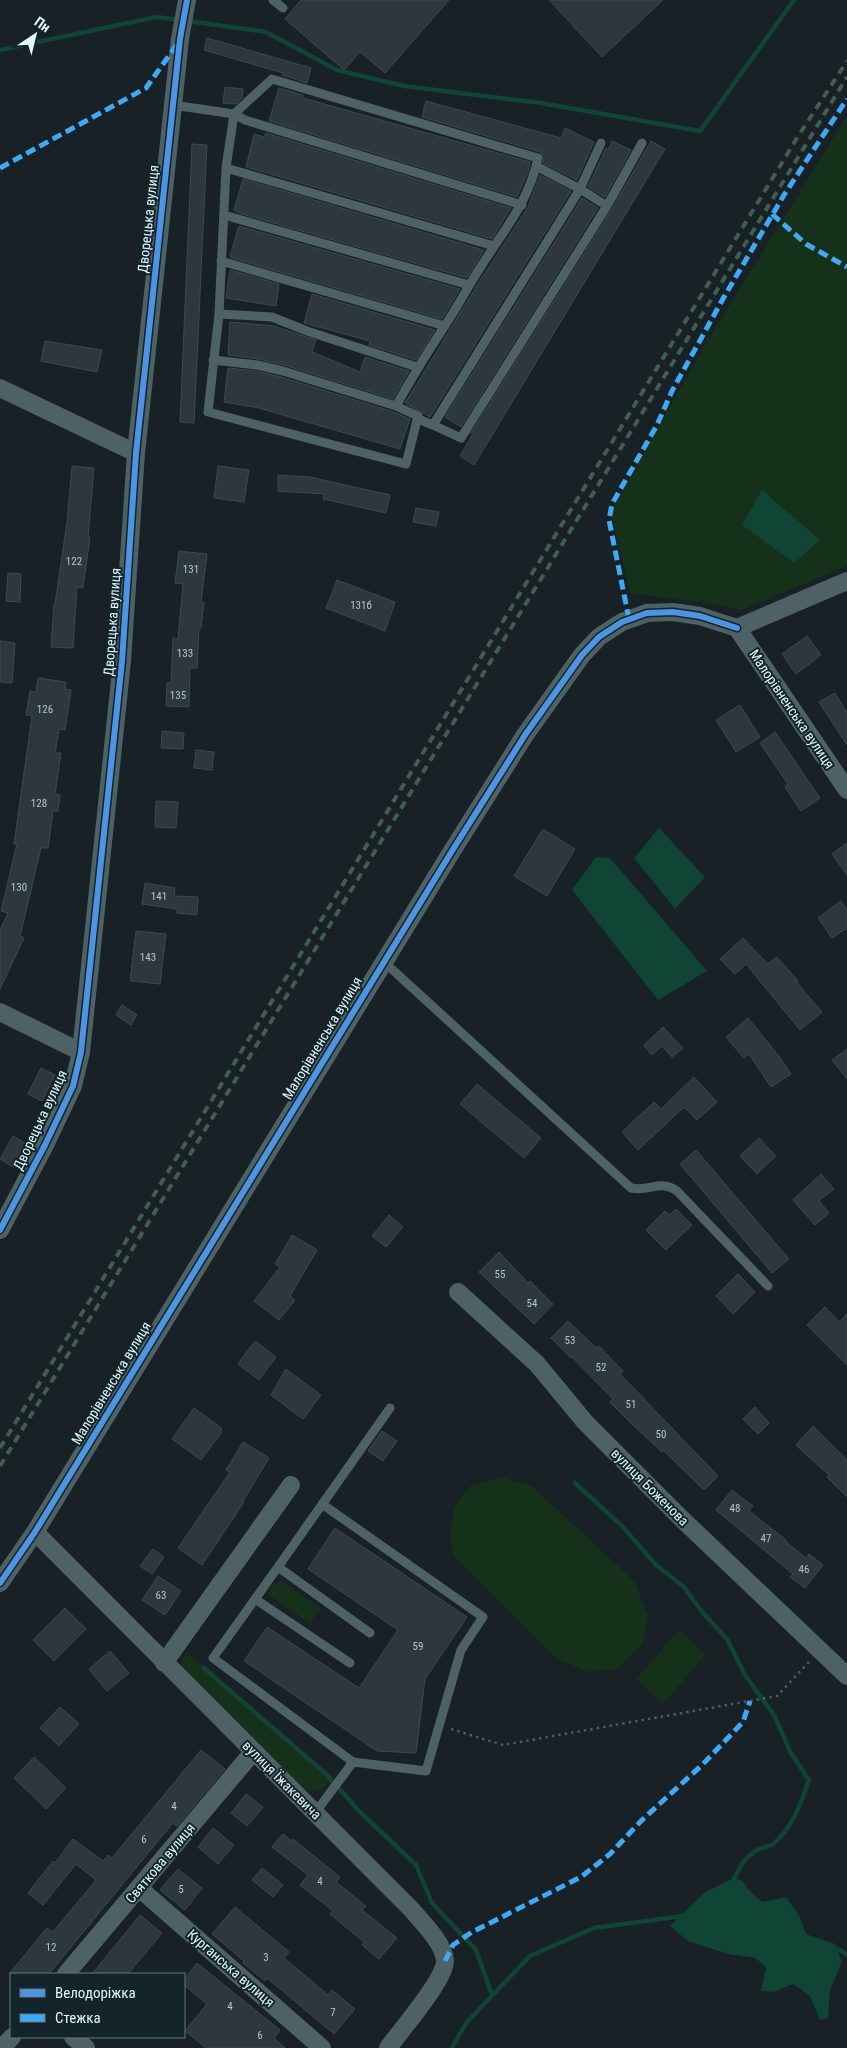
<svg xmlns="http://www.w3.org/2000/svg" width="847" height="2048" viewBox="0 0 847 2048" font-family="'Roboto Condensed',sans-serif">
<style>
.green{fill:#16311a}
.water{fill:#104435}
.lines{fill:none;stroke-linecap:round;stroke-linejoin:round}
.stream{stroke:#104435;stroke-width:4.5}
.building{fill:#2d383c;stroke:#3c494e}
.path{stroke:#486056;stroke-width:2.5;stroke-dasharray:2.5 4;stroke-linecap:butt}
.lane{stroke:#4e6265;stroke-width:9}
.street{stroke:#4e6265;stroke-width:18}
.rail{stroke:#405d51;stroke-width:4;stroke-dasharray:8 6;stroke-linecap:butt}
.quiet{stroke:#3fa9f5;stroke-width:5;stroke-dasharray:10 5;stroke-linecap:butt}
.cycleway-casing{stroke:#13242a;stroke-width:9}
.cycleway{stroke:#4d94e3;stroke-width:6}
.labels{text-anchor:middle;stroke-width:4;stroke-linejoin:round;paint-order:stroke}
.number-label{font-size:11px;fill:#b2c7cd}
.street-label{font-size:14px;fill:#def7fd;stroke:#13242a}
</style>
<rect width="100%" height="100%" fill="#182125"/>
<!-- green -->
<path class="green" d="M847,116V566L741,610L712,604L630,593L611,511L706,343Z
M501,1477L532,1486L635,1582L648,1615L643,1644L618,1669L588,1672L556,1658L454,1557L450,1537L454,1507L470,1486Z
M281,1581L321,1608L310,1623L270,1596L271,1585Z
M679,1630L706,1654L663,1704L636,1679Z
M186,1652L332,1780C322,1790 317,1794 303,1790L183,1669L181,1663Z"/>
<!-- water -->
<path class="water" d="M762,490L820,540L794,563L742,525Z
M659,828L705,877L675,909L634,858Z
M596,857L610,858L707,971L658,1000L572,890Z
M734,1878L743,1881L748,1889L762,1902L786,1897L799,1915L806,1934L835,1944L842,1962L830,1990L828,2018L820,2020L810,1996L793,1984L773,1992L761,1991L766,1968L756,1958L728,1954L688,1941L670,1926L705,1892Z"/>
<g class="lines">
<!-- stream -->
<path class="stream" d="M188,21L266,32L337,70L404,86L541,103L700,131L794,0
M0,50L156,17L180,20
M575,1483L623,1527L656,1565L683,1586L703,1613L727,1639L745,1675L774,1715L791,1753L809,1780C801,1802 793,1828 773,1844C769,1847 764,1847 759,1849C745,1857 742,1864 734,1878
M204,1668L326,1774L359,1811L416,1865L432,1903L476,1950L492,1995
M832,1948L840,1950L847,1955
M452,2048L466,2023L530,1956L594,1928L683,1916"/>
</g>
<!-- building -->
<path class="building" d="M301,0H449L385,73L360,52L344,70L285,19Z
M549,0H663L602,57Z
M207,38L311,68L307,83L282,75L283,73L204,50Z
M225,87L243,89L242,98L236,104L223,103Z
M279,88L303,95V98L530,162L528,172L517,197L269,121Z
M426,101L561,138L565,128L594,142L577,180L543,163L544,156L540,152L422,117Z
M266,133L511,208L492,239L246,167L254,134L264,137Z
M612,141L631,150L605,197L588,187L606,148L608,150Z
M651,141L665,149L474,465L460,456L473,434L471,433L612,209Z
M192,144L207,145L194,423L180,422Z
M540,175L571,191L430,417L405,403L481,279L528,207Z
M243,179L484,250L467,278L242,214L234,210Z
M582,198L598,208L461,427L445,417Z
M239,226L460,289L442,319L232,258L230,256Z
M230,270L279,284L276,306L226,298Z
M312,294L435,330L416,360L369,345L370,341L304,323Z
M230,322L274,326L316,340L312,352L360,372L365,357L409,371L393,399L284,365L258,359L228,355Z
M45,341L102,350L97,372L41,361Z
M228,368L256,371L281,377L394,412L410,419L400,449L259,408L224,402Z
M72,466L94,468L88,537H90L83,588L77,587L73,648L51,647L54,604H55L67,522Z
M218,466L249,470L244,502L214,498Z
M278,475L310,477L390,495L386,513L323,499L324,494L278,491Z
M416,508L439,512L436,526L413,522Z
M179,551L207,554L201,602H204L201,628H199L197,668H190L189,707L166,706L167,683H171L173,638L178,639L183,584L175,583Z
M8,573L21,574L20,602L6,601Z
M337,580L395,602L385,631L326,608Z
M807,636L821,655L796,674L782,654Z
M0,641L15,643L12,683L0,682Z
M38,678L66,682L65,689L71,690L65,730L59,729L55,753H61L55,794L60,795L58,811H53L48,848H41L20,936L24,938L0,989V930L8,913L1,911L17,844H14L32,716L26,715L30,691L36,692Z
M835,693L847,713V745L819,702Z
M740,705L760,737L736,752L716,720Z
M162,731L184,733L183,749L161,748Z
M775,732L820,798L801,811L785,787L788,784L760,743Z
M196,750L214,752L212,770L194,768Z
M156,801L178,802L176,828L155,827Z
M543,829L575,849L547,896L514,876Z
M847,843V875L832,854Z
M145,883L175,888L174,896L198,897L197,915L177,913V909L142,904Z
M841,901L847,910V928L832,938L818,918Z
M136,931L166,934L160,984L130,981Z
M743,938L768,964L777,957L798,981L796,982L822,1012L800,1030L746,964L735,974L720,959Z
M122,1005L137,1015L131,1025L116,1015Z
M748,1018L778,1055L791,1074L771,1087L749,1054L744,1058L726,1037Z
M663,1027L683,1048L672,1057L662,1046L652,1055L644,1045Z
M847,1049V1079L832,1060Z
M41,1068L55,1075L42,1101L28,1094Z
M694,1077L717,1102L697,1120L684,1107L638,1150L622,1132L654,1102L661,1109Z
M477,1084L541,1138L524,1158L460,1104Z
M13,1136L27,1144L13,1167L0,1159Z
M759,1138L776,1156L757,1174L740,1156Z
M696,1150L789,1259L772,1273L680,1164Z
M821,1174L834,1189L819,1201L829,1213L815,1225L793,1200Z
M676,1209L692,1225L666,1250L646,1230L665,1211L669,1215Z
M389,1215L403,1227L386,1247L372,1236Z
M292,1235L317,1250L290,1296L295,1300L279,1320L254,1301L280,1267L275,1264Z
M499,1252L528,1283L530,1281L553,1304L534,1324L479,1272Z
M738,1274L755,1292L733,1314L716,1296Z
M825,1307L839,1322L847,1314V1365L807,1325Z
M568,1321L596,1348L599,1346L623,1371L620,1374L718,1476L704,1490L663,1450L662,1452L633,1425L610,1402L613,1399L572,1357L571,1358L551,1338Z
M255,1341L276,1357L259,1380L238,1364Z
M286,1369L321,1395L303,1419L271,1395Z
M755,1407L769,1423L758,1434L743,1419Z
M194,1408L221,1428V1433L201,1460L172,1439Z
M813,1426L847,1460V1497L827,1477L829,1475L796,1445Z
M382,1431L397,1441L383,1461L368,1451Z
M243,1442L269,1458L243,1501L244,1502L202,1565L178,1548L230,1472L226,1470Z
M732,1490L753,1506L749,1511L786,1540L785,1541L806,1558L809,1554L823,1565L805,1588L790,1577L793,1574L716,1510Z
M335,1528L467,1617L425,1679L416,1753L377,1751L244,1661L267,1627L359,1688L398,1630L308,1569Z
M153,1549L164,1557L152,1574L140,1566Z
M158,1576L181,1591L165,1615L142,1600Z
M65,1608L86,1629L54,1661L33,1640Z
M110,1651L129,1673L107,1691L89,1669Z
M60,1707L79,1724L59,1746L40,1728Z
M201,1750L225,1769L177,1826L173,1823L144,1858L49,1974H9L47,1928L53,1932L96,1880L76,1864L43,1905L28,1893L53,1861L55,1863L73,1839L103,1861L108,1855L112,1858Z
M34,1757L66,1788L46,1809L14,1778Z
M246,1794L263,1807L247,1826L231,1813Z
M213,1828L234,1845L218,1864L198,1847Z
M283,1834L292,1841L293,1839L340,1877L336,1882L366,1906L362,1910L397,1938L379,1959L362,1945L364,1942L330,1914L333,1911L300,1885L308,1875L272,1847Z
M262,1868L283,1885L273,1897L252,1880Z
M178,1869L202,1888L185,1910L160,1890Z
M235,1907L289,1952L284,1958L328,1995L332,1990L355,2009L334,2034L267,1978L265,1981L243,1963L244,1961L212,1934Z
M140,1915L162,1933L128,1974H92Z
M197,1963L280,2030L274,2038L285,2048H206L185,2031L207,2004L184,1985V1980Z"/>
<g class="lines">
<!-- path -->
<path class="path" d="M451,1729L503,1745L777,1696L809,1662"/>
<!-- lane -->
<path class="lane" d="M273,0L283,8
M173,105L234,114L226,168L219,314L208,412L406,464L418,416L396,406L283,371L257,365L213,360
M536,166L580,189L607,206
M226,168L494,246
M224,215L469,285
M221,261L445,326
M219,314L272,317L307,331L417,367
M396,406C411,379 427,353 444,327C457,308 467,288 480,268C503,231 529,202 538,158L272,79L234,114L245,120L522,205
M418,419L433,425L580,189L601,143
M433,425L461,438L607,206L642,143
M383,961L631,1188C651,1192 659,1179 677,1191L768,1286
M322,1504L483,1617L461,1650L426,1771L353,1762L213,1658L278,1567L370,1633
M278,1567L390,1408
M255,1599L350,1663
M315,1813L353,1762"/>
<!-- street -->
<path class="street" d="M0,388L136,453
M847,581L737,628L847,790
M0,1012L81,1052
M0,1230L45,1145L73,1086L81,1052L122,661L136,453L180,39L187,0
M458,1292L537,1364L585,1422L684,1521L847,1676
M35,1532L411,1909C422,1922 444,1943 445,1961C445,1980 400,2031 388,2048
M0,1583L35,1532L452,851L525,735L582,655L599,637L622,622L647,613L673,612L700,616L737,628
M164,1663L291,1485
M139,1888L322,2048
M66,1974L253,1752
M73,2037L86,2048
M2,2048L12,2037"/>
<!-- rail -->
<path class="rail" d="M0,1448L797,138L847,61
M0,1466L847,77"/>
<!-- quiet -->
<path class="quiet" d="M0,168L146,88L178,43
M772,214L806,244L847,267
M629,619L609,520L612,504L657,425L672,391L724,297L784,195L847,99
M445,1961L453,1945L472,1932L581,1877L610,1854L641,1821L703,1764L743,1722L750,1701"/>
<defs>
<path id="cycleway" d="M0,1230L45,1145L73,1086L81,1052L122,661L136,453L180,39L187,0
M0,1583L35,1532L452,851L525,735L582,655L599,637L622,622L647,613L673,612L700,616L737,628"/>
</defs>
<!-- cycleway casing -->
<use href="#cycleway" class="cycleway-casing"/>
<!-- cycleway -->
<use href="#cycleway" class="cycleway"/>
</g>
<g class="labels">
<!-- number labels -->
<g class="number-label">
<text x="74" y="565">122</text>
<text x="191" y="573">131</text>
<text x="361" y="609">131б</text>
<text x="185" y="657">133</text>
<text x="178" y="699">135</text>
<text x="45" y="713">126</text>
<text x="39" y="807">128</text>
<text x="19" y="891">130</text>
<text x="159" y="900">141</text>
<text x="148" y="961">143</text>
<text x="500" y="1278">55</text>
<text x="532" y="1307">54</text>
<text x="570" y="1344">53</text>
<text x="601" y="1371">52</text>
<text x="631" y="1408">51</text>
<text x="661" y="1438">50</text>
<text x="735" y="1512">48</text>
<text x="766" y="1542">47</text>
<text x="804" y="1573">46</text>
<text x="161" y="1599">63</text>
<text x="418" y="1650">59</text>
<text x="174" y="1810">4</text>
<text x="144" y="1843">6</text>
<text x="320" y="1885">4</text>
<text x="181" y="1893">5</text>
<text x="51" y="1951">12</text>
<text x="266" y="1961">3</text>
<text x="230" y="2010">4</text>
<text x="333" y="2016">7</text>
<text x="260" y="2039">6</text>
</g>
<!-- street labels -->
<g class="street-label">
<text transform="translate(148 219) rotate(-84)" y="5">Дворецька вулиця</text>
<text transform="translate(112 622) rotate(-86)" y="5">Дворецька вулиця</text>
<text transform="translate(792 709) rotate(56)" y="5">Малорівненська вулиця</text>
<text transform="translate(322 1038) rotate(-59)" y="5">Малорівненська вулиця</text>
<text transform="translate(40 1120) rotate(-65)" y="5">Дворецька вулиця</text>
<text transform="translate(111 1383) rotate(-59)" y="5">Малорівненська вулиця</text>
<text transform="translate(650 1487) rotate(45)" y="5">вулиця Боженова</text>
<text transform="translate(282 1780) rotate(45)" y="5">вулиця Їжакевича</text>
<text transform="translate(160 1863) rotate(-50)" y="5">Святкова вулиця</text>
<text transform="translate(231 1968) rotate(41)" y="5">Курганська вулиця</text>
</g>
</g>
<!-- legend -->
<rect x="10" y="1973" width="175" height="65" fill="#13242a" stroke="#64787e"/>
<rect x="20" y="1989" width="25" height="8" fill="#4d94e3" stroke="#64787e"/>
<text x="55" y="1998" font-size="15" fill="#def7fd">Велодоріжка</text>
<rect x="20" y="2014" width="25" height="8" fill="#3fa9f5" stroke="#64787e"/>
<text x="55" y="2023" font-size="15" fill="#def7fd">Стежка</text>
<!-- north arrow -->
<g transform="translate(35 35) rotate(35)" stroke="#13242a" stroke-width="4" paint-order="stroke">
<path d="M0-4L9 19L0 12L-9 19Z" fill="#def7fd"/>
<text y="-8" font-size="14" font-weight="bold" text-anchor="middle" fill="#def7fd">Пн</text>
</g>
</svg>
